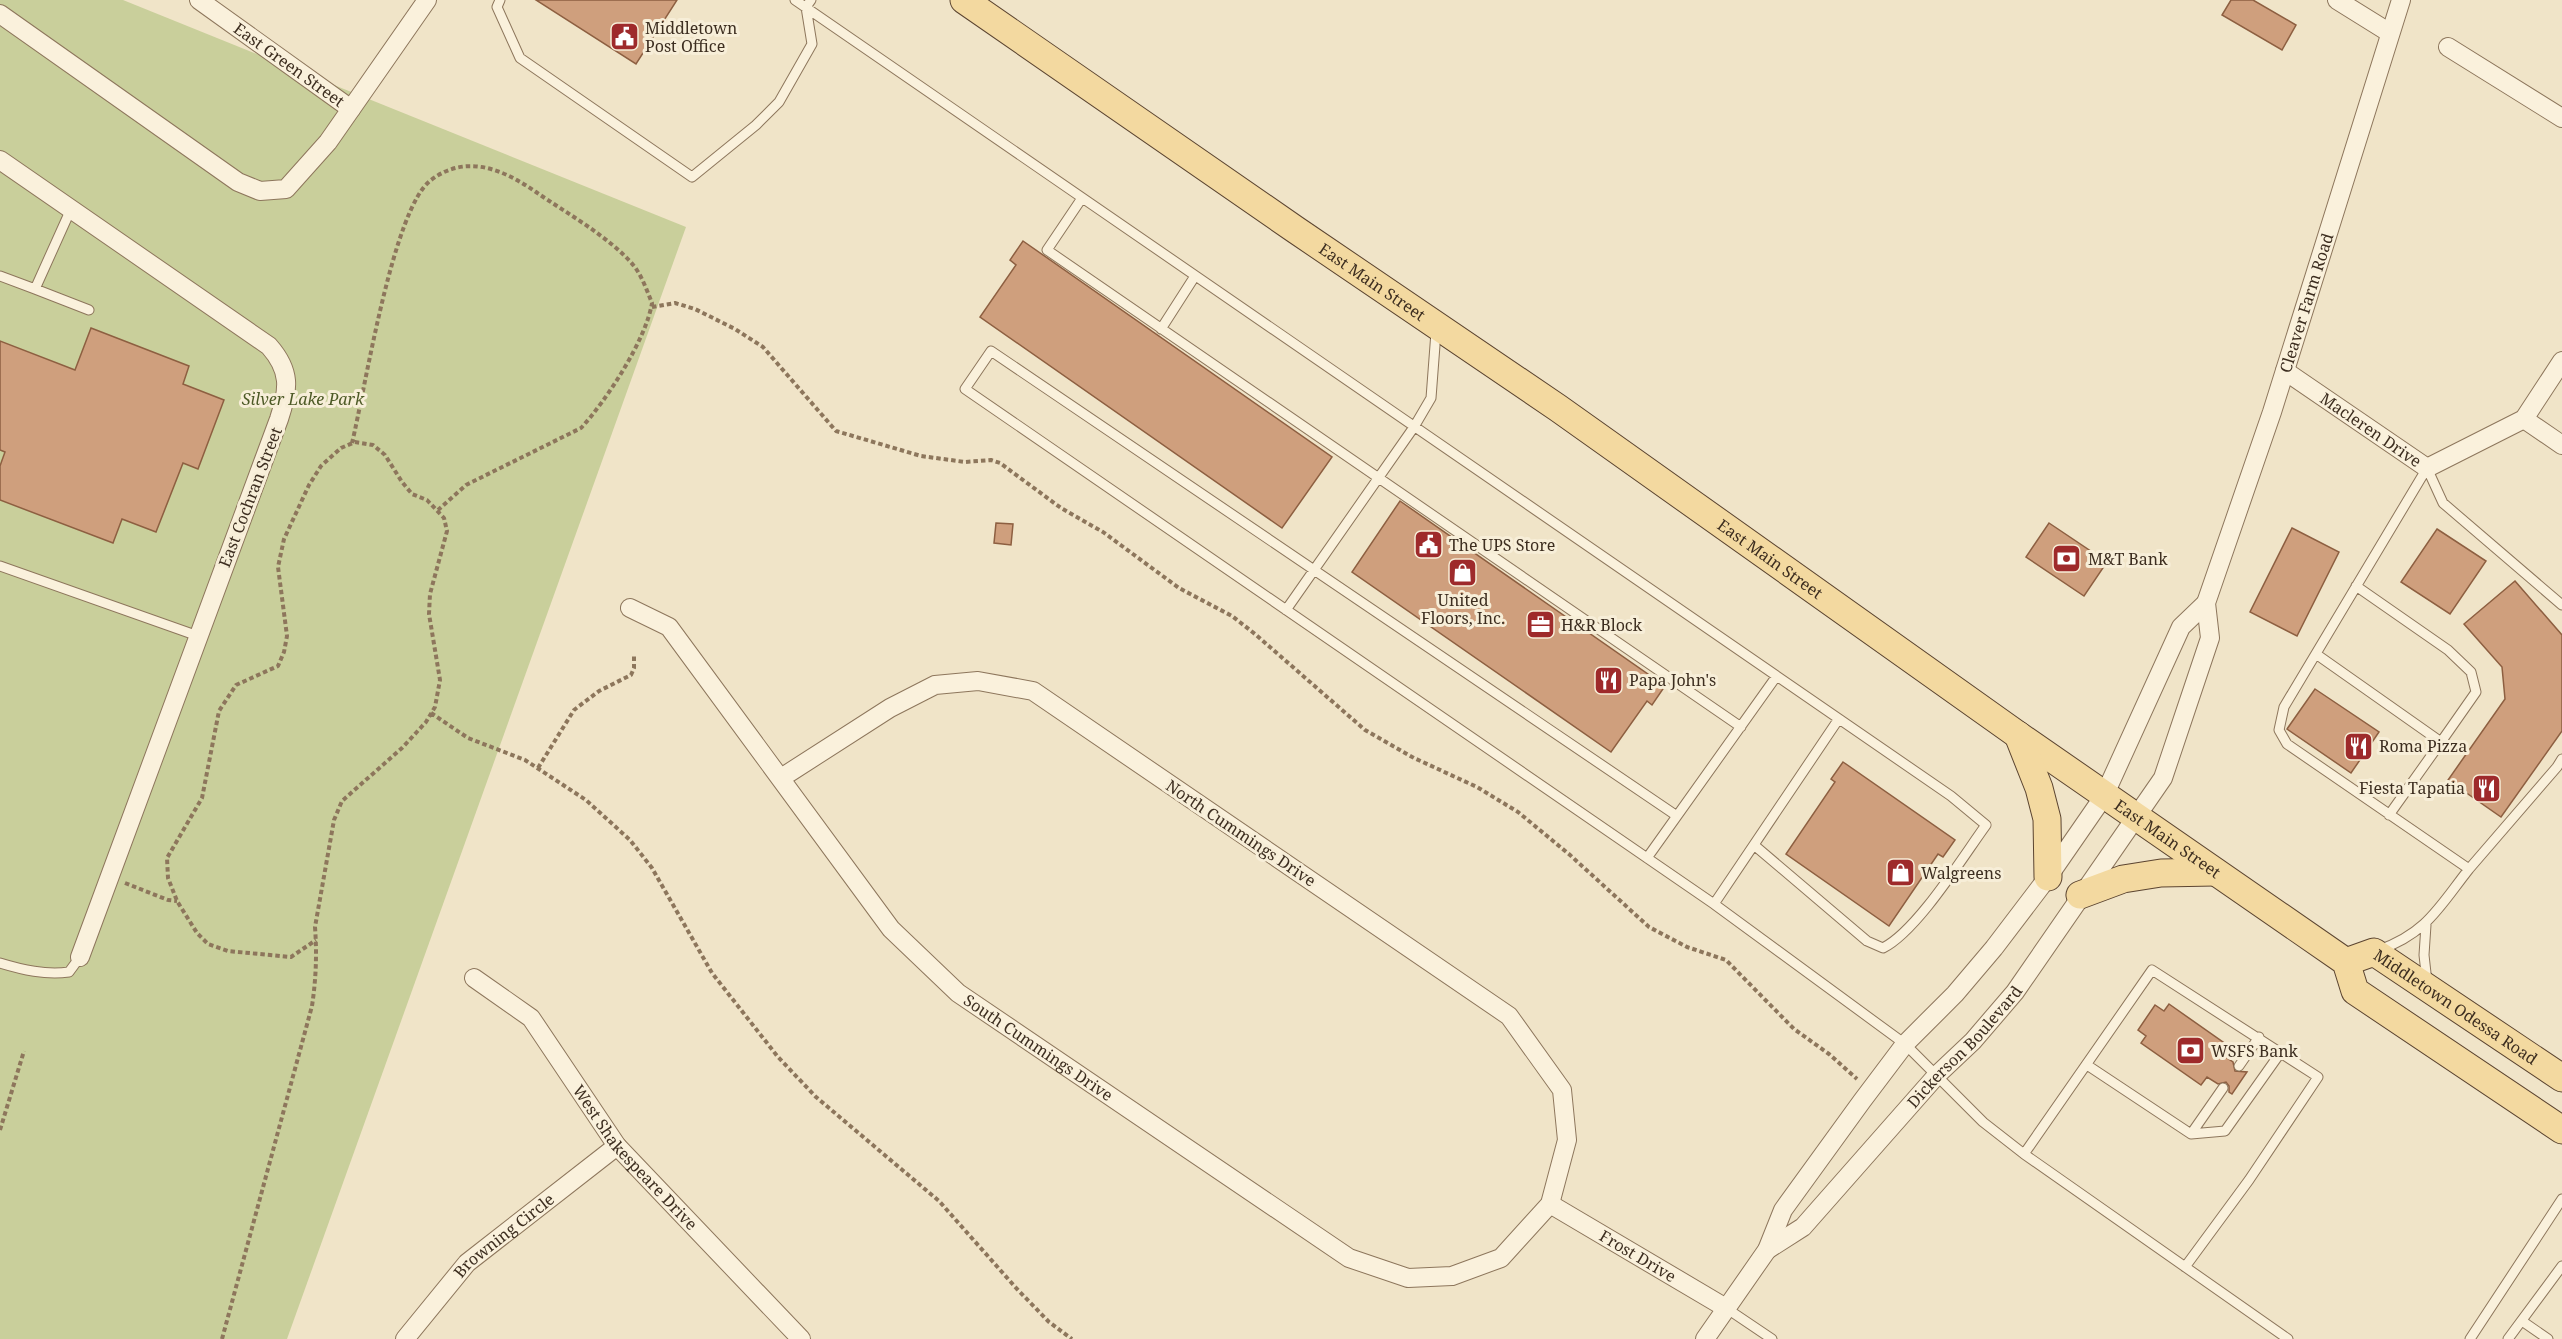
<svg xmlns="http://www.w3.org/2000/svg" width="2562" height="1339" viewBox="0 0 2562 1339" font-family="'Noto Serif',serif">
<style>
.green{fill:#c9cf9b}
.building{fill:#cf9f7d;stroke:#8d5f41;stroke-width:1.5}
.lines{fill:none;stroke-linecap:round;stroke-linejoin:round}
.lane-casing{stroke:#8d765c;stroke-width:11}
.street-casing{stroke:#8d765c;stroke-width:20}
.primary-casing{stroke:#5b4430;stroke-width:29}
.path{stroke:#8d765c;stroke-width:4;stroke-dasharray:4.5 3;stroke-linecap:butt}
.lane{stroke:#faf1dc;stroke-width:9}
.street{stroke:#faf1dc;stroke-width:18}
.primary{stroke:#f3d9a0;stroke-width:27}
.labels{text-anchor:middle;stroke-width:6;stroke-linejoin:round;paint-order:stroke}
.poi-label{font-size:16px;fill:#3d2e20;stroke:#f7eed8;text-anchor:start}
.street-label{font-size:16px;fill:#3d2e20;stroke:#f7eed8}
.park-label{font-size:16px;font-style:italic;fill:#4d5a26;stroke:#f7eed8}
</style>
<rect width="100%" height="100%" fill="#f0e4c8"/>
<!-- green -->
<path class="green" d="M0,0H123L686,227L287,1339H0Z"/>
<!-- building -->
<path class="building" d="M536,0H677L636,64Z
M2231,0H2253L2296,25L2282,50L2222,15Z
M1023,241L1332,457L1282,528L980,317L1016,265L1010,260Z
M91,328L189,366L183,384L224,400L198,469L183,463L156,532L122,519L113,543L0,500V466L5,452L0,450V341L75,370Z
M1400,501L1665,686L1652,705L1647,701L1611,752L1352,572Z
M996,523L1013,524L1011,545L994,543Z
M2049,523L2107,562L2084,596L2026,557Z
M2292,528L2339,552L2297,636L2250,612Z
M2437,529L2486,561L2450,614L2401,582Z
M2515,581L2562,635V731L2501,817L2448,780L2505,699L2502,667L2464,624Z
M2315,689L2379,732L2351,773L2287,729Z
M1843,762L1955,840L1943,857L1938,854L1889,926L1786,854L1835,782L1831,779Z
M2169,1004L2230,1047L2224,1056L2233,1062L2235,1071L2247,1072L2232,1094L2229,1092V1086L2226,1082L2218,1084L2207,1077L2201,1085L2141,1043L2146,1036L2138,1030L2155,1005L2164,1011Z"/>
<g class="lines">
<defs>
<path id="lane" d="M500,0L497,7L520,58L692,177L756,125L779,102L812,44L806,7L811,0
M795,0L1951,796L1986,825C1962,858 1917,931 1883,948L1867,941L1754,845
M1082,198L1047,250L1741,727
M71,209L35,289L89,310
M0,276L35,289
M1161,329L1195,276
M2427,468L2284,707L2279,730L2287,744L2469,869L2557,767L2562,759
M2427,468L2443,503L2562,605
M0,566L198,636
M1286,610L1414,427L1431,398L1436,332
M2316,654L2441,742L2476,692L2471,672L2448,650L2356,586
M2389,815L2441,742
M1677,816L991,351L965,389L1714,904L1905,1044L1983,1122L2024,1154L2288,1339
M1647,858L1776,677
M1714,904L1838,720
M2426,925L2424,955L2427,982
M2379,950C2427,933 2439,907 2469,869
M0,963C23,970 45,975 69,972L80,957
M2087,1065L2191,1134L2225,1131L2281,1052
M2239,1066L2259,1037
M2191,1134L2223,1088
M2024,1154L2152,970L2318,1077L2249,1180L2185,1267
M1726,1308L1772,1339
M2522,1321L2548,1339
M2470,1339L2562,1199
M2508,1339L2562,1266"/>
<g id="street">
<path id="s1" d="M199,0L351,109"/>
<path d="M2337,0L2390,33"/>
<path d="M0,14L238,182L260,191L286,189L328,142L427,0"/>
<path d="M2448,47L2562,118"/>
<path d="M0,160L269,346C291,371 289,389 279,419L80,957"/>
<path id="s2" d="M2285,371L2427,468L2524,419L2562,361"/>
<path d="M2524,419L2562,445"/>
<path id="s3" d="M630,608L669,627L891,929L958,993L1349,1258L1408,1278L1452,1276L1501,1258L1550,1204L1567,1140L1562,1090L1509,1016L1033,691L978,681L935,685L890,708L781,778"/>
<path id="s4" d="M474,978L531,1018L617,1146L801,1339"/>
<path id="s5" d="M1550,1204L1726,1308"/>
<path id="s6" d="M1767,1250L1803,1227L1937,1075L1973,1041L2015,992L2163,778L2210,638L2206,603L2272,412L2401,0"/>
<path id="s7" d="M405,1339L467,1263L617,1146"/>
<path d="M1705,1339L1767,1250L1783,1210L1862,1101L1905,1044L1955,994L1994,948L2048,877L2104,796L2181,627L2206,603"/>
</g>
<g id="primary">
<path id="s8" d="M964,0L1296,230L1558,408L2018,735L2346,962L2355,991L2562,1130"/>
<path d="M2018,735L2039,788L2047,819L2048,877"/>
<path d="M2080,895L2123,879L2161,873L2215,872"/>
<path id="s9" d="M2346,962L2374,952L2562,1078"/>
</g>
</defs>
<!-- lane casing -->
<use href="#lane" class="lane-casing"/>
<!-- street casing -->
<use href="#street" class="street-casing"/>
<!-- primary casing -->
<use href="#primary" class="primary-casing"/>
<!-- path -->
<path class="path" d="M652,307L675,303L695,309L735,329L763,347L836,431L921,456L965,462L991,460L1000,463L1061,508L1103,532L1179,588L1232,616L1255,634L1365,730L1414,758L1477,787L1518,812L1570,855L1649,927L1687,947L1726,960L1794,1029L1829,1054L1857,1079
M352,443C365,390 393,208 431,180C467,153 504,170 536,192C566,213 610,237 634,266C642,276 647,291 652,303C646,340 606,401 581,428L466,485L438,510
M431,713L468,738L525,760L586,800L630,840L652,868L712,973L778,1057L816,1097L939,1201L1017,1289L1049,1322L1072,1339
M538,768L574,710L599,691L631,675L634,668V655
M125,883L168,900L177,901
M0,1130L24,1051
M222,1339L312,1006C316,979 317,955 315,927L334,820L342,801L402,748L426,722L435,707L440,680L429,614L430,594L447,531L444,518L427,500L412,494L402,482L385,455L373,445L355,442L341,448L321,466L309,485L284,539L278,567L287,636L284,652L278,666L236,685L219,711L202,798L167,858L168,878L177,901L197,933L208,944L228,951L291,957L316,940"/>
<!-- lane -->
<use href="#lane" class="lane"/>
<!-- street -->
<use href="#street" class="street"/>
<!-- primary -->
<use href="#primary" class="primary"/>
</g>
<!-- icons -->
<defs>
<symbol id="civic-square" viewBox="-11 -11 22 22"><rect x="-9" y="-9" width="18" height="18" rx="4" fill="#9e2a2b" stroke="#f7eed8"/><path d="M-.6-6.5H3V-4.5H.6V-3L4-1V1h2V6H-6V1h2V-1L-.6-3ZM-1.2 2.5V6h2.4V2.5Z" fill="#fff"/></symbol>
<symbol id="bank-square" viewBox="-11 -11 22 22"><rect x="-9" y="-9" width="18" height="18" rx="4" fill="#9e2a2b" stroke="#f7eed8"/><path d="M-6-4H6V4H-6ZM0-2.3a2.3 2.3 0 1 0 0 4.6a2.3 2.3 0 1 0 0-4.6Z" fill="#fff"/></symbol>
<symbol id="shop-square" viewBox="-11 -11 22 22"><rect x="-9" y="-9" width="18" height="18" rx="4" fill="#9e2a2b" stroke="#f7eed8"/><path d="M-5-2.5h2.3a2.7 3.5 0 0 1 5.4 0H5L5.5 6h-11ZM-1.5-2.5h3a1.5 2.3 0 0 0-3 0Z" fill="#fff"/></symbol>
<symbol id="office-square" viewBox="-11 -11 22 22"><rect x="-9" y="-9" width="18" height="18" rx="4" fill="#9e2a2b" stroke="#f7eed8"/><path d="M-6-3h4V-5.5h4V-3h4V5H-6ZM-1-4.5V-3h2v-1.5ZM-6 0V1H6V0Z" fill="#fff"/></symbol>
<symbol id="restaurant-square" viewBox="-11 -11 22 22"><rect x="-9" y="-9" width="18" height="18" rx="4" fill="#9e2a2b" stroke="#f7eed8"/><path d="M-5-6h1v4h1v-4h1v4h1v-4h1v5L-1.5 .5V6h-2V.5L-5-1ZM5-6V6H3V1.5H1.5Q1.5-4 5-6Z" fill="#fff"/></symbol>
</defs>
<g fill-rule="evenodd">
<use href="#civic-square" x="608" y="20" width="33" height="33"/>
<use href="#civic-square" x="1412" y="528" width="33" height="33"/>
<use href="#bank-square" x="2050" y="542" width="33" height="33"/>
<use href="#shop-square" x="1446" y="556" width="33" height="33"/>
<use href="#office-square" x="1524" y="608" width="33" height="33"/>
<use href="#restaurant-square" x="1592" y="664" width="33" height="33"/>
<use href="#restaurant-square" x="2342" y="730" width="33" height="33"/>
<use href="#restaurant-square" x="2470" y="772" width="33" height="33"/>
<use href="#shop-square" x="1884" y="856" width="33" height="33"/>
<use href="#bank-square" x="2174" y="1034" width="33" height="33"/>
</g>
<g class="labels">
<!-- poi labels -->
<g class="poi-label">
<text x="645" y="34">Middletown<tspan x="645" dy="18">Post Office</tspan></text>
<text x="1449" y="551">The UPS Store</text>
<text x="2088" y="565">M&amp;T Bank</text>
<text x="1463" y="606" text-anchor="middle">United<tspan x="1463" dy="18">Floors, Inc.</tspan></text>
<text x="1561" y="631">H&amp;R Block</text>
<text x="1629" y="686">Papa John's</text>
<text x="2379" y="752">Roma Pizza</text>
<text x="2465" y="794" text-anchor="end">Fiesta Tapatia</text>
<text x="1921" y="879">Walgreens</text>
<text x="2211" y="1057">WSFS Bank</text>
</g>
<!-- street labels -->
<g class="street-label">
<text dy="6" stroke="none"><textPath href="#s1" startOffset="111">East Green Street</textPath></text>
<text dy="6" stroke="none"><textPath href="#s8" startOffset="496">East Main Street</textPath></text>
<text dy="6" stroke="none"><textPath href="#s6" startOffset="1119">Cleaver Farm Road</textPath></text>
<text dy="6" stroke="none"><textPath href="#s2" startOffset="104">Macleren Drive</textPath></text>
<text transform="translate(250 497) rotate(-69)" y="6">East Cochran Street</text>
<text dy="6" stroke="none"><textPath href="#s8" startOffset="981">East Main Street</textPath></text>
<text transform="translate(1241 833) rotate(34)" y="6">North Cummings Drive</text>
<text dy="6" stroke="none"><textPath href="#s8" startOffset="1467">East Main Street</textPath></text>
<text dy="6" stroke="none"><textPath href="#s9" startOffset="128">Middletown Odessa Road</textPath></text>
<text dy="6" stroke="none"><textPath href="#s6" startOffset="285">Dickerson Boulevard</textPath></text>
<text dy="6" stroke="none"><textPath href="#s3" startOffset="608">South Cummings Drive</textPath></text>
<text dy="6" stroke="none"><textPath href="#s4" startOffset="244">West Shakespeare Drive</textPath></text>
<text dy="6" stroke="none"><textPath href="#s7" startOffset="144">Browning Circle</textPath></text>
<text dy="6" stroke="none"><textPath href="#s5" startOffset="102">Frost Drive</textPath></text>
</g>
<!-- park labels -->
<g class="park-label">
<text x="303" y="405">Silver Lake Park</text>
</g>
</g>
</svg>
